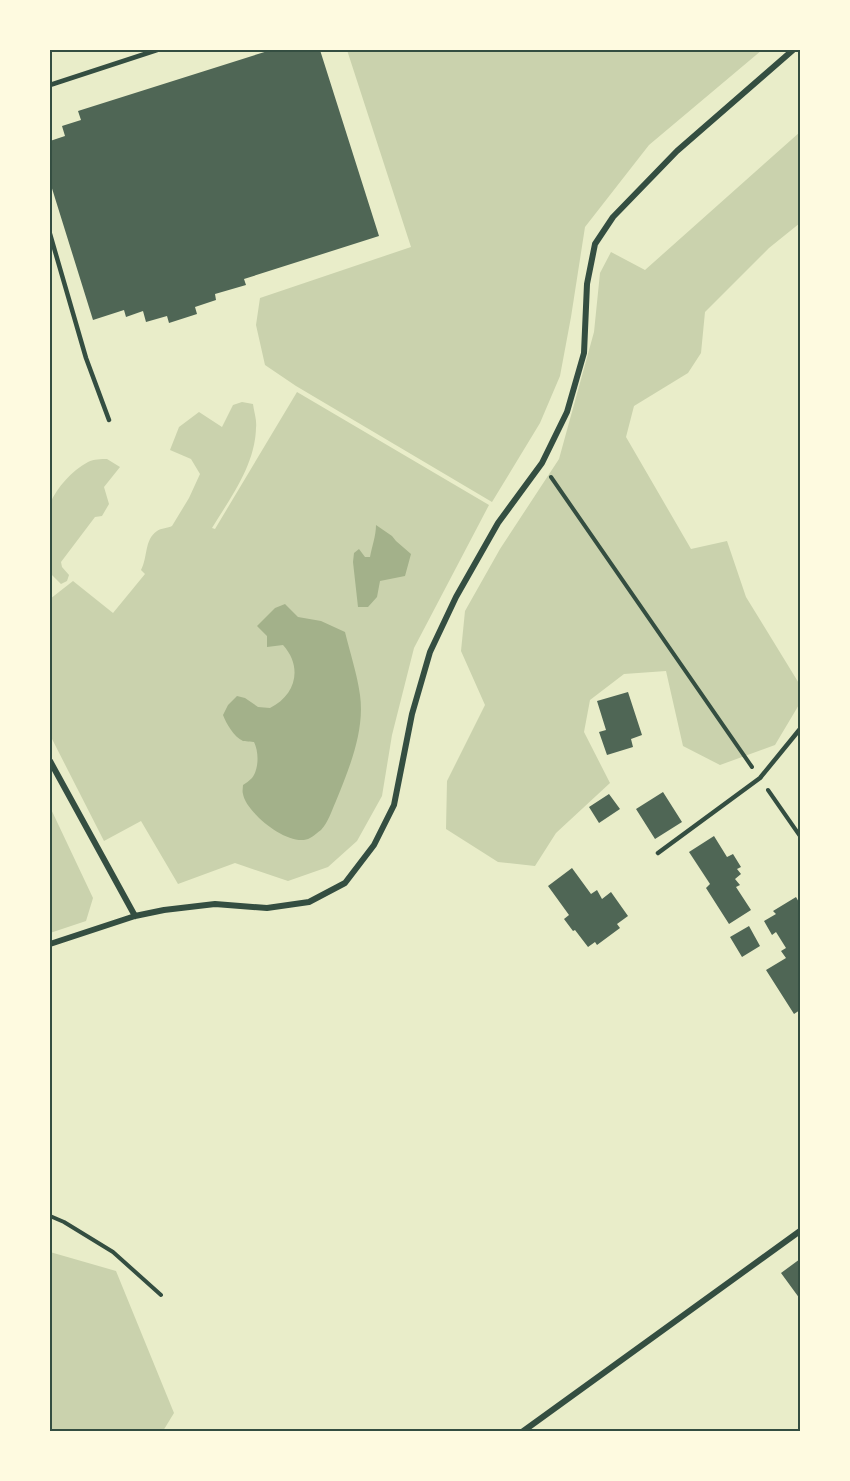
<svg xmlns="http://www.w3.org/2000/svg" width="850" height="1481" viewBox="0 0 850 1481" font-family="Overpass,sans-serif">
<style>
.green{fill:#cad2ad}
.water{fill:#a3b18a}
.building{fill:#4f6655}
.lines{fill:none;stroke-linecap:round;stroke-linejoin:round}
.path{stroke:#344e41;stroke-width:4}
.service{stroke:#344e41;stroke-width:4.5}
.minor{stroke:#344e41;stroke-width:6}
.neatline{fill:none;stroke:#344e41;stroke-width:2}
</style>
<rect width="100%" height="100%" fill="#e9edc9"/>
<!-- green -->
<path class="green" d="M347,50H762L649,145L585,227L571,317L560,376L540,423L492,502L296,386L265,365L256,325L260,298L411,247Z
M800,132V223L769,248L705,312L701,353L688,373L634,406L626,437L691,549L727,541L746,597L800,685V703L775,745L720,765L683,746L666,671L624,674L590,700L584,732L610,783L556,833L535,866L498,862L446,829L447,781L485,705L461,651L465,611L500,549L559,459L594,332L600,273L611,252L645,270Z
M297,392L489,505L414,648L392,735L382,796L357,841L328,867L288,881L235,863L178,884L141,821L104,841L50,735V599L73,581L113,613L145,574L141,570C148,557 144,540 157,531C161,528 168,528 172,526L189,498L200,474L191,459L170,450L179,427L199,412L222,427L233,405L242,402L253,404C254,412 257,420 256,428C255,465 231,497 212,528L215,529Z
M107,459L120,467L104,487L109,504L102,516L95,517L61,562L62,567L69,575L67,581L61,584L50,573V503C58,487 71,471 88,462C94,459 101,459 107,459Z
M50,807L93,898L86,921L50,933Z
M50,1252L116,1271L174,1413L163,1431H50Z"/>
<!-- water -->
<path class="water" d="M376,525L392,536L396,541L411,554L405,576L380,581L377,597L368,607H358L353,562L354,553L359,549L365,557H370C372,546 376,536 376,525Z
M285,604L298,617L321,621L345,632C350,653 357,673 360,695C365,731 349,769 336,801C332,810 328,823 321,830C318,832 314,836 310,838C291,849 246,813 243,794C242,791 243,788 243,785C246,783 249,781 252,778C259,769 259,752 254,742C253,742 243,741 243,741C234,737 226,723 223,715L228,705L237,696L245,698L258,707L270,708C296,695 303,667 283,645L267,647V636L257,626L275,608Z"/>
<!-- building -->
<path class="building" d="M271,50H320L379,236L244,279L246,285L215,294L216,300L195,307L197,314L169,323L167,316L146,322L143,311L126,317L124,310L93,320L50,182V141L65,136L62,126L81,120L78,111Z
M628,692L642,735L631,739L633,747L607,755L599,732L606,730L597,701Z
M663,792L682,822L655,839L636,809Z
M609,794L620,809L599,823L589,807Z
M714,836L727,857L733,854L741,867L737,869L741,874L735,879L740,885L736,887L751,910L729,924L706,888L710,884L689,852Z
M572,868L591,894L597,890L602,899L611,892L628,916L617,924L620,928L597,945L595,942L588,947L575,930L573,931L564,919L569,915L548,886Z
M796,897L800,904V1010L794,1014L766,970L786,958L781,951L786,948L776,932L772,935L764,921L776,914L773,911Z
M749,926L760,946L742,957L730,937Z
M800,1259V1299L781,1273Z"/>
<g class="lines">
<!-- path -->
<path class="path" d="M551,477L752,767
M768,790L800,836
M50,1216L64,1222L113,1252L161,1295"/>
<!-- service -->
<path class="service" d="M50,85L157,50
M50,234L86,358L109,420
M658,853L760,778L800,729"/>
<!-- minor -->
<path class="minor" d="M50,761L135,916
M50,944L135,916L164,910L215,904L267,908L309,902L345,883L374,845L394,805L412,714L430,652L456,597L498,523L542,463L567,412L584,353L587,284L595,244L613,217L677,151L793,50
M522,1432L800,1231"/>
</g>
<!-- border -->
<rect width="850" height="1481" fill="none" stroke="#fefae0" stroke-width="102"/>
<rect x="51" y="51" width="748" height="1379" class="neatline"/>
</svg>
